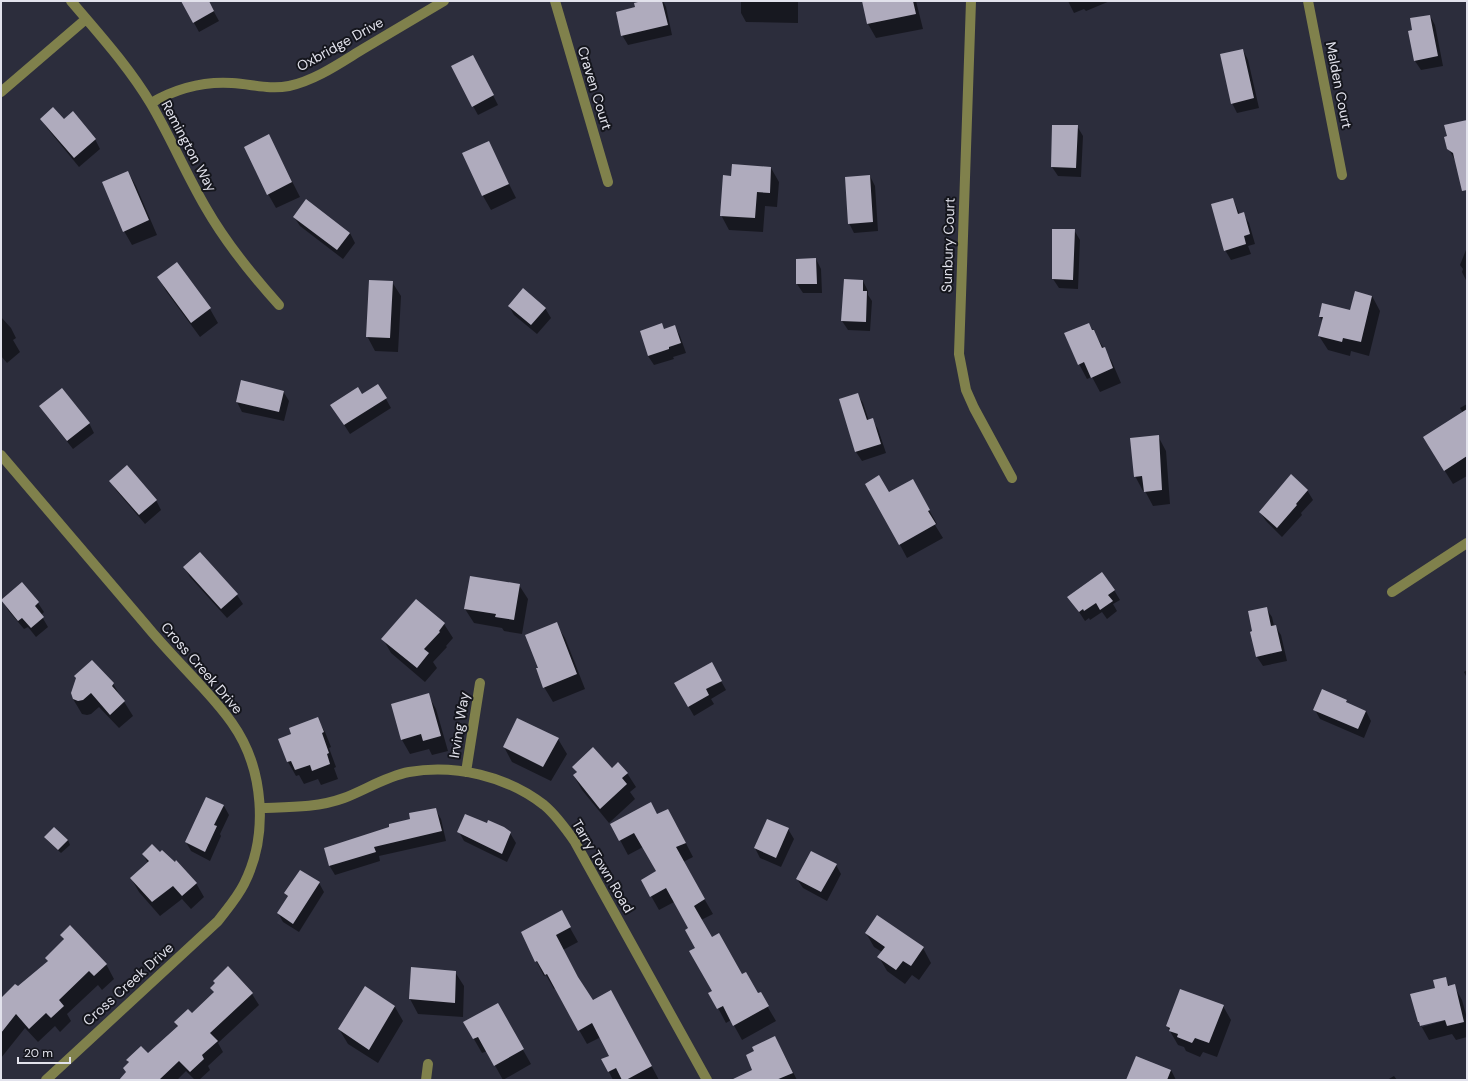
<svg xmlns="http://www.w3.org/2000/svg" width="1468" height="1081" viewBox="0 0 1468 1081" font-family="'DM Sans',sans-serif">
<style>
.shadow{fill:#0007;fill-rule:evenodd}
.building{fill:#afabbd}
.lines{fill:none;stroke-linecap:round;stroke-linejoin:round}
.minor{stroke:#80814c;stroke-width:10}
.labels{text-anchor:middle;stroke-width:4;stroke-linejoin:round;paint-order:stroke}
.street-label{font-size:14px;fill:#e2e2ec;stroke:#15161d}
</style>
<rect width="100%" height="100%" fill="#2c2d3c"/>
<!-- shadow -->
<path class="shadow" d="M182,1H208L219,21L199,32Z
M647,1H663L666,7L672,35L628,45L622,35L637,8Z
M741,1H798V23L746,22L741,13Z
M864,1H916L923,29L876,38L868,24Z
M1068,1H1110L1086,11L1084,9L1074,13Z
M1430,16L1435,25L1443,66L1421,70L1415,61L1414,31Z
M1243,50L1248,60L1259,108L1237,113L1232,103Z
M478,66L498,105L478,115L473,106Z
M41,119L64,120L95,139L100,149L79,167L47,128Z
M1467,124V181L1448,148Z
M1077,126L1083,136L1081,177L1058,176L1052,167Z
M269,136L300,197L276,208L268,194Z
M488,142L516,198L491,210L483,196L464,154Z
M771,168L779,182L777,207L765,206L763,232L729,230L721,215L732,177Z
M128,172L136,186L157,235L132,245L124,231Z
M870,176L875,186L878,231L854,233L849,223Z
M1233,199L1240,215L1243,214L1249,223L1255,244L1248,246L1251,254L1231,260L1225,250Z
M294,217L350,233L355,243L343,259L300,226Z
M1074,230L1080,240L1078,289L1059,288L1053,279Z
M1466,250H1467V282L1462,272L1463,269L1460,265Z
M816,259L821,269L822,293H803L797,284Z
M177,263L210,309L218,323L200,337L166,291L158,277Z
M863,281L868,291V295L872,301L870,331L848,330L842,321Z
M392,282L401,296L398,352L375,351L367,336Z
M1372,296L1380,311L1369,356L1351,351L1350,356L1328,350L1319,336L1323,322L1320,317L1323,304L1351,311Z
M509,306L545,308L551,318L537,334L514,315Z
M1,317L11,328L16,338L13,340L20,352L7,363L1,356Z
M1089,324L1112,362L1121,383L1100,392L1092,377L1087,379L1079,364Z
M662,325L665,330L675,327L680,336L686,353L673,357L674,359L654,365L648,356Z
M283,391L289,401L284,421L242,412L237,402Z
M857,394L863,403L869,421L872,420L878,429L886,453L862,461L856,452L840,399Z
M362,395L386,399L391,408L350,434L337,414Z
M1467,404V476L1453,484L1433,452L1463,413L1460,408Z
M41,406L89,423L94,433L73,449L46,415Z
M1158,436L1166,451L1170,504L1153,506L1145,491H1143L1135,476Z
M912,480L937,524L935,525L943,538L907,558L900,545L889,494Z
M111,481L156,500L161,510L145,524L116,490Z
M1307,490L1313,500L1301,513L1302,515L1282,537L1266,521L1260,512Z
M184,567L237,595L243,604L227,618L190,577Z
M519,585L528,599L522,634L504,631L502,628L474,623L465,609Z
M1114,590L1120,600L1113,604L1117,611L1107,619L1102,612L1090,620L1089,618L1085,621L1069,597Z
M416,600L444,624L453,638L446,646L447,647L433,662L437,668L425,682L391,653L383,639Z
M3,601L38,603L44,612L41,615L48,627L36,637L28,627L24,629L8,610Z
M1266,608L1272,617L1274,626H1275L1281,635L1287,661L1263,666L1257,657L1252,632Z
M556,624L565,638L585,689L553,702L544,687L539,668Z
M92,661L113,684L133,716L119,728L99,707L91,714L87,715L82,714L73,699Z
M711,663L726,690L711,699L714,704L694,716L675,683Z
M1467,670V678L1464,672Z
M428,695L436,709L448,751L432,755L429,749L410,754L402,740Z
M1346,701L1348,704L1366,711L1371,721L1364,738L1320,719L1315,710Z
M317,718L325,732L331,747L329,748L336,767L334,768L338,779L321,785L318,779L304,784L299,775L296,776L288,762L292,735Z
M558,739L567,754L551,781L512,762L504,747Z
M574,767L612,770L627,773L636,787L630,792L635,799L609,823L582,790L574,776L577,773Z
M224,806L229,815L220,834L221,836L210,861L191,851L186,842Z
M435,809L441,819L446,841L379,856L380,861L335,875L329,865L411,820Z
M657,815L676,824L693,857L683,862L713,914L701,920L711,938L758,995L760,994L776,1021L742,1040L731,1020L726,1023L710,993L713,991L690,929L674,902L659,910L642,880L657,872L643,847L628,855L612,825Z
M788,829L794,839L781,867L760,858L755,848Z
M459,832L510,833L516,843L507,862L464,841Z
M45,837L68,840L70,845L61,853L48,841Z
M160,853L196,883L204,897L191,909L182,899L160,916L139,892L131,878L148,863L143,854Z
M836,865L841,874L827,901L803,888L797,879Z
M319,883L324,892L299,932L283,922L278,913L288,897L285,893Z
M561,912L578,942L563,950L582,984L592,1001L619,1005L659,1080H613L603,1060L610,1056L601,1037L587,1044L555,988L554,989L546,975L544,976L522,933Z
M866,933L923,948L931,963L919,980L912,975L905,984L887,971L879,957L882,952L874,947Z
M61,935L106,964L114,979L102,990L98,985L67,1014L71,1021L60,1032L55,1026L38,1042L25,1028L1,1058V999L18,987L48,962L46,958L64,941Z
M228,967L252,994L259,1005L218,1043L223,1052L208,1066L210,1070L199,1080H195L186,1071L177,1080H120L127,1073L124,1068L129,1063L127,1060L148,1055L178,1028L175,1022L192,1015L215,993L212,988Z
M412,968L455,972L464,986L463,1017L418,1014L410,999Z
M1445,978L1450,987L1454,986L1462,1000L1467,1018V1037L1456,1040L1452,1034L1429,1040L1419,1022L1411,995L1436,988ZM1449,1017L1450,1019L1422,1027V1025Z
M366,988L395,1007L403,1021L378,1063L348,1044L339,1029Z
M497,1004L531,1064L503,1080L487,1051L482,1053L464,1022Z
M1223,1006L1231,1020L1217,1057L1203,1052L1200,1057L1186,1051L1184,1047L1178,1045L1167,1026Z
M775,1037L797,1080H752L755,1051Z
M1171,1070L1176,1080H1127Z
M1394,1076L1397,1080H1387Z"/>
<!-- building -->
<path class="building" d="M181,1H209L214,11L193,23Z
M642,1H662L668,25L621,36L616,12L635,7L634,3Z
M862,1H913L916,14L867,24Z
M1430,15L1438,56L1414,61L1408,31L1412,30L1410,18Z
M1243,49L1254,98L1231,104L1220,54Z
M473,55L494,95L472,107L451,66Z
M53,107L64,119L73,111L96,139L74,158L40,119Z
M1467,120V190L1462,191L1453,153L1447,149L1444,137L1447,136L1444,125Z
M1052,125H1078L1076,168L1051,167Z
M269,134L292,182L267,195L244,147Z
M489,141L509,184L482,196L462,153Z
M732,164L771,167L770,193L757,192L755,218L720,216L723,175L731,176Z
M128,171L149,220L123,232L102,182Z
M870,175L873,222L848,224L845,177Z
M1233,198L1238,214L1244,212L1250,234L1244,236L1246,244L1224,251L1211,204Z
M306,199L350,233L337,250L293,217Z
M1052,229H1075L1073,280L1052,279Z
M816,258L817,284H796V259Z
M177,262L211,308L191,323L157,277Z
M844,279L863,280V291H867L866,322L841,321Z
M369,280L393,281L390,338L366,337Z
M523,288L546,308L531,325L508,306Z
M1355,291L1372,296L1361,342L1343,338L1342,342L1318,336L1323,317H1319L1322,303L1350,310Z
M662,323L664,329L675,325L681,343L669,347V349L648,356L640,331Z
M1089,323L1092,330H1094L1102,348L1105,347L1113,368L1091,378L1084,362L1078,365L1064,333Z
M241,380L284,391L279,412L236,402Z
M378,384L387,398L344,425L330,405L358,387L362,394Z
M62,388L90,423L67,441L39,406Z
M858,393L867,420L873,418L881,444L855,452L839,399Z
M1467,409V456L1444,471L1423,437Z
M1159,435L1162,490L1144,492L1142,476L1134,477L1130,438Z
M127,465L157,500L139,515L109,481Z
M1291,474L1308,490L1296,504L1297,505L1277,528L1259,512Z
M879,475L889,492L913,479L930,510L928,511L936,524L899,545L865,484Z
M200,552L238,594L221,609L183,567Z
M1102,572L1115,590L1108,595L1113,601L1100,610L1096,603L1084,611L1083,609L1079,612L1067,597Z
M470,576L520,584L514,620L495,617L496,614L464,609Z
M22,582L39,602L35,606L44,617L31,628L22,618L18,621L1,600Z
M416,599L445,623L439,631L440,632L424,649L429,653L417,668L381,639Z
M1267,607L1271,626L1276,625L1282,651L1256,657L1250,632L1252,631L1248,611Z
M557,622L577,674L543,688L536,668H538L525,635Z
M92,660L114,683L112,686L125,701L110,715L91,693L83,700L78,701L73,699L71,693L76,678L74,676Z
M712,662L722,681L706,689L709,695L688,707L674,683Z
M1322,689L1347,700L1346,702L1366,711L1358,729L1313,710Z
M429,693L441,736L423,741L421,734L401,740L391,704Z
M318,717L324,732L322,733L329,753L327,754L330,764L312,771L310,765L295,770L291,761L287,762L278,739L291,734L289,728Z
M517,718L559,738L543,767L503,747Z
M593,747L612,768L618,762L628,773L622,778L627,784L600,809L573,775L577,772L572,767Z
M206,797L224,805L214,825L217,826L205,852L185,842Z
M651,802L657,814L668,809L686,843L676,847L705,899L694,906L712,937L719,933L742,974L746,972L758,993L761,992L769,1006L733,1026L723,1006L717,1009L708,993L712,991L689,951L695,948L685,930L688,928L666,888L650,897L641,880L656,871L634,833L619,841L610,824Z
M436,808L442,831L374,847L376,852L329,866L324,848L389,827V824L410,819L409,813Z
M465,814L487,823L488,820L504,827L511,832L502,854L457,832Z
M767,819L789,828L776,858L754,848Z
M54,827L68,840L58,850L44,837Z
M152,844L160,852L162,850L175,862L176,860L197,883L182,896L173,886L152,902L130,878L149,861L142,854Z
M811,851L837,864L821,892L796,879Z
M300,870L320,882L293,924L277,913L288,896L284,893Z
M562,910L571,927L556,935L578,977L593,1000L611,990L652,1066L626,1080H622L616,1068L608,1072L601,1059L609,1056L592,1023L578,1031L547,974L545,975L537,961L535,962L521,932Z
M877,915L924,947L911,966L903,961L896,970L877,957L885,947L865,933Z
M70,925L107,964L94,976L89,971L59,1000L64,1006L51,1018L46,1013L29,1029L16,1014L1,1033V998L15,984L18,986L48,961L45,958L64,939L60,935Z
M228,966L253,993L210,1033L218,1041L202,1055L204,1059L190,1072L179,1061L159,1080H119L126,1072L123,1068L129,1062L126,1060L141,1046L148,1053L178,1026L174,1022L188,1009L192,1013L214,992L210,988L215,983L213,981Z
M411,967L456,971L455,1003L409,999Z
M1446,977L1448,986L1455,984L1464,1022L1447,1026L1445,1020L1420,1026L1419,1022H1418L1410,994L1435,988L1433,980Z
M365,986L395,1006L369,1050L338,1029Z
M1180,989L1224,1005L1209,1043L1195,1038L1192,1043L1177,1037L1178,1034L1169,1031L1170,1028L1166,1026Z
M498,1003L524,1049L494,1066L478,1037L473,1039L463,1022Z
M775,1036L793,1073L776,1080H731L752,1070L746,1055L754,1051L752,1047Z
M1136,1056L1171,1070L1167,1080H1126Z"/>
<g class="lines">
<!-- minor -->
<path class="minor" d="M71,1C99,34 129,67 151,104C171,138 186,174 206,208C226,243 252,275 279,305
M555,1L608,182
M971,1L959,354L966,390L974,408L1012,478
M1308,1L1342,175
M1,92L86,19
M151,103C177,88 202,81 232,83C252,84 269,90 289,86C316,80 340,63 363,49C390,33 417,17 444,1
M1,455C49,512 98,568 146,625C164,647 184,667 203,688C213,699 223,710 232,723C264,768 269,835 244,884C237,898 227,909 218,921L46,1080
M1392,592L1467,543
M466,772L480,683
M260,808C288,807 317,808 344,798C365,790 387,776 409,772C455,764 507,776 544,805C556,815 566,829 575,842L707,1080
M426,1080L428,1064"/>
</g>
<g class="labels">
<!-- street labels -->
<g class="street-label">
<text transform="translate(340 44) rotate(-29)" y="5">Oxbridge Drive</text>
<text transform="translate(1339 85) rotate(79)" y="5">Malden Court</text>
<text transform="translate(595 88) rotate(73)" y="5">Craven Court</text>
<text transform="translate(189 146) rotate(62)" y="5">Remington Way</text>
<text transform="translate(948 245) rotate(-88)" y="5">Sunbury Court</text>
<text transform="translate(202 668) rotate(49)" y="5">Cross Creek Drive</text>
<text transform="translate(459 725) rotate(-81)" y="5">Irving Way</text>
<text transform="translate(603 866) rotate(59)" y="5">Tarry Town Road</text>
<text transform="translate(128 984) rotate(-42)" y="5">Cross Creek Drive</text>
</g>
</g>
<!-- border -->
<rect width="1468" height="1081" fill="none" stroke="#e2e2ec" stroke-width="4"/>
<!-- scale -->
<path d="M18 1057v6h52v-6" fill="none" stroke="#e2e2ec" stroke-width="2"/>
<text x="24" y="1057" font-size="12" fill="#e2e2ec" stroke="#15161d" stroke-width="3" paint-order="stroke">20 m</text>
</svg>
